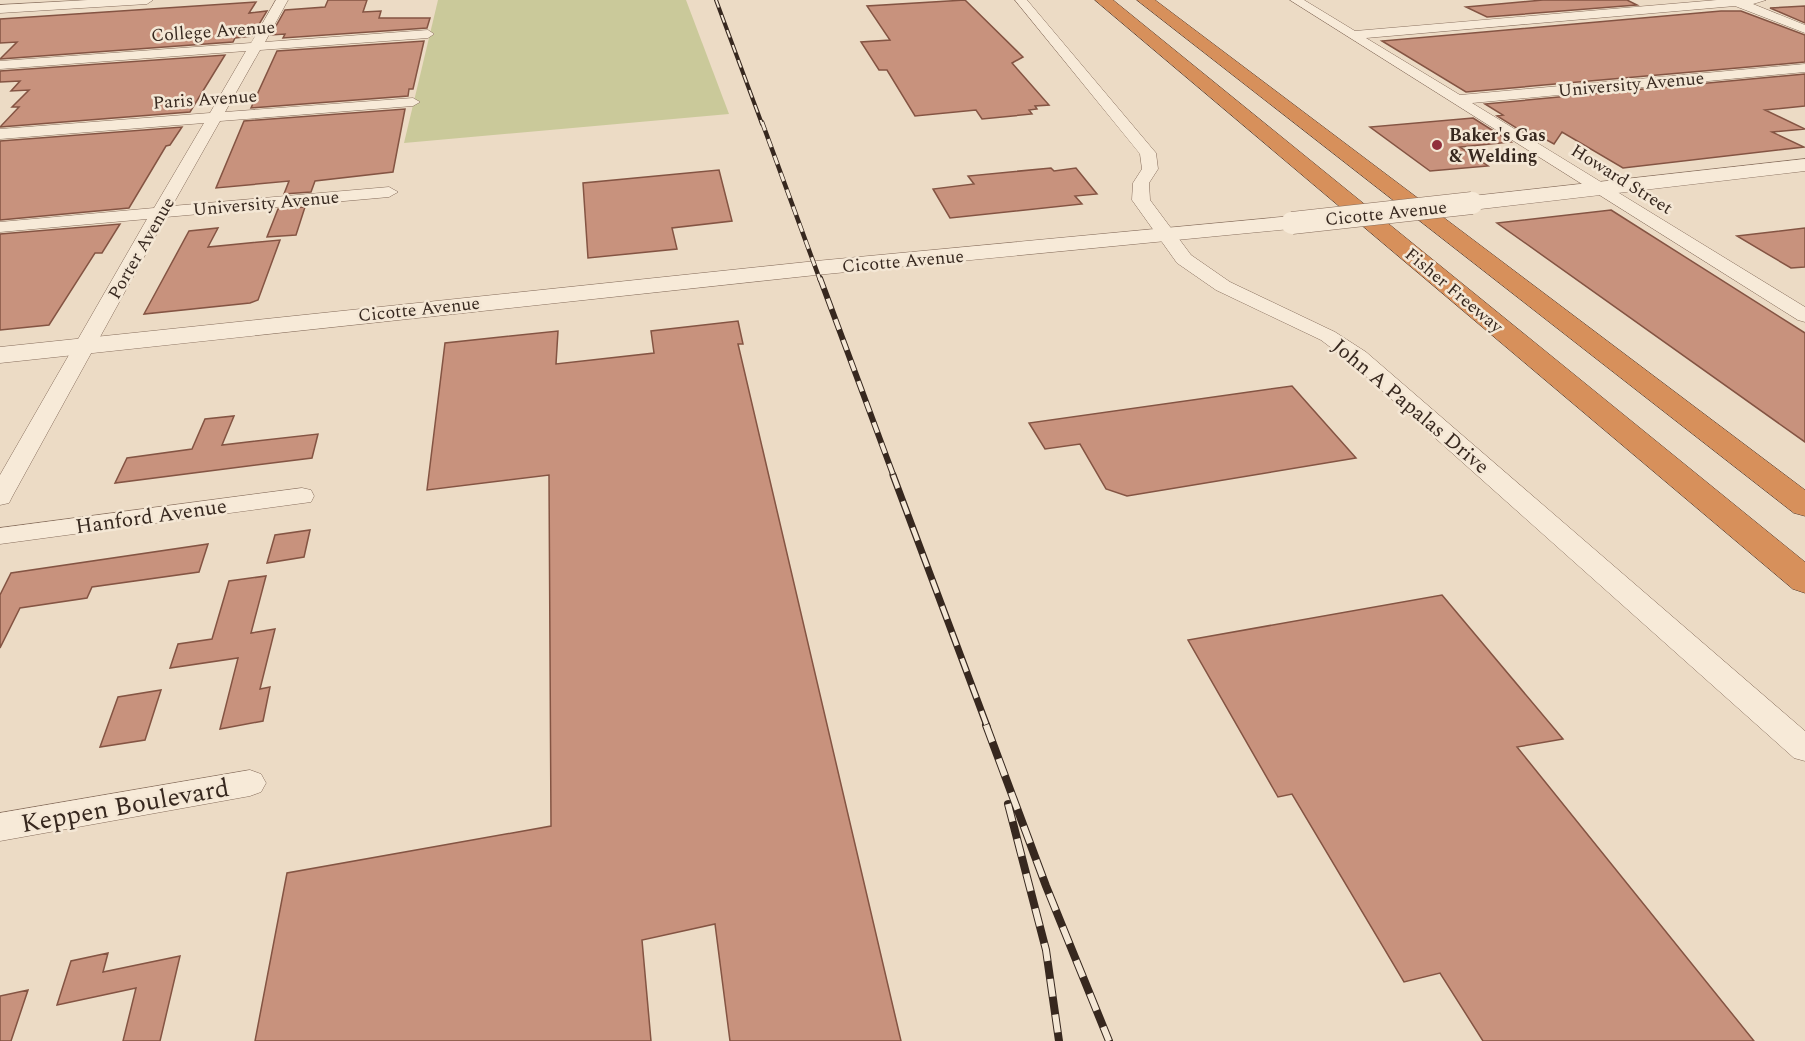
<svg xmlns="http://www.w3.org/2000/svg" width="1805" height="1041" viewBox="0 0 1805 1041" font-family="Spectral,serif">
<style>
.green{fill:#cac99a}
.building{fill:#c8927d;stroke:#845443;stroke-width:1.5}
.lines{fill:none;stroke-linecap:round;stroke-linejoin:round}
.minor-casing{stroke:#866d5c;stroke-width:1}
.tertiary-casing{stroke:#866d5c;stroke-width:1}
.motorway-casing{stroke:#543c30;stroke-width:1}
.minor{fill:#f7ead8;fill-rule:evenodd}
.tertiary{fill:#f7ead8;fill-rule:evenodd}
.motorway{fill:#d7905b;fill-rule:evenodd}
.rail-far4-casing{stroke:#37281f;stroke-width:4}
.rail-far3-casing{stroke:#37281f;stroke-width:4.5}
.rail-far2-casing{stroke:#37281f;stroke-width:6}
.rail-far1-casing{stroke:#37281f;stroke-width:7}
.rail-casing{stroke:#37281f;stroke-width:8}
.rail-far4{stroke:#f4e7d5;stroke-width:2;stroke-dasharray:8;stroke-linecap:butt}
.rail-far3{stroke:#f4e7d5;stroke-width:3;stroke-dasharray:9;stroke-linecap:butt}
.rail-far2{stroke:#f4e7d5;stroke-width:4;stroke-dasharray:11;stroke-linecap:butt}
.rail-far1{stroke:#f4e7d5;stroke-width:4.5;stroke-dasharray:14;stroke-linecap:butt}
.rail{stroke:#f4e7d5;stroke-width:6;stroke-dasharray:18;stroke-linecap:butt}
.tertiary-bridge-casing{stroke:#866d5c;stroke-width:23;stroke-linecap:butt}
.tertiary-bridge{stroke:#f7ead8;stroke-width:22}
.poi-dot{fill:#922f3d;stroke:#f4e7d5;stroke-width:2}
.labels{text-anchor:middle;stroke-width:5;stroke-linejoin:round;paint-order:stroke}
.far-street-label{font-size:18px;fill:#37281f;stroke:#f4e7d5}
.far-poi-label{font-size:18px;font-weight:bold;fill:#37281f;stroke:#f4e7d5;text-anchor:start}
.street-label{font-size:21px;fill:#37281f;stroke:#f4e7d5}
.near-street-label{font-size:26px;fill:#37281f;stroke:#f4e7d5}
</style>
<rect width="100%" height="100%" fill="#ecdbc5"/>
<!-- green -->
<path class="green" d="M438,0H686L729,114L404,143Z"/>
<!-- building -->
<path class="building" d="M328,0H367L363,12L381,11L379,18H430L427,28L283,38L285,34L271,35L285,10L325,7Z
M965,0L1023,57L1012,63L1049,105L1035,106L1037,109L1029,110L1032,114L982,119L976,110L915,116L887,70H879L861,42L890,40L867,6Z
M1543,0H1627L1637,5L1487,17L1466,7Z
M256,2L249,13L267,11L252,36L235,38L233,42L0,59L17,42L0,43V19Z
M1805,6V23L1770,8Z
M1721,11H1741L1805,35V62L1466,92L1382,41Z
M424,41L413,89H409L408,96L251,108L277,51Z
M225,55L190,112L0,127L19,107H12L29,90L11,91L20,81L0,82V71Z
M1805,74V106L1765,110L1805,129L1772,132L1804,147L1623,168L1562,132L1554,144L1545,139L1536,140L1497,116L1503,115L1485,104Z
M405,109L393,172L315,181L311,192L284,194L289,181L216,188L244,121Z
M1473,118L1511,142L1460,147L1488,166L1430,171L1370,127Z
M182,127L170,145L166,146L129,208L0,220V141Z
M1051,168L1054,171L1076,168L1097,194L1075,196L1082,204L950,218L933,189L974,184L968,176Z
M719,170L732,221L672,228L677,249L588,258L583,183Z
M305,207L296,235L267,237L278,209Z
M1611,210L1805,333V442L1497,223Z
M120,224L102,253H95L49,325L0,330V234Z
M218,228L208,247L280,240L258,300L250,303L144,314L189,231Z
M1805,228V267L1791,268L1737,236Z
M738,321L743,344H738L901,1041H730L715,924L642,940L651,1041H255L287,873L551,826L549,475L427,490L445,343L558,331L556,364L654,353L651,331Z
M1292,386L1356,458L1127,496L1106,489L1080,444L1045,449L1029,423Z
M234,416L222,445L318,434L312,458L115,483L127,458L192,449L205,419Z
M310,530L304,557L267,563L275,535Z
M208,544L199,572L92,587L87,598L20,608L0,648V595L11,573Z
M266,576L251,633L275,629L260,689L270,687L263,721L220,729L238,658L170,668L178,644L212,639L229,581Z
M1442,595L1563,739L1517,747L1754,1041H1483L1440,973L1404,982L1292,794L1278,797L1188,640Z
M161,690L145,740L100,747L118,697Z
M108,953L103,972L180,956L160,1041H123L136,988L57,1005L71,961Z
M28,990L11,1041H0V996Z"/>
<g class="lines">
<defs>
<path id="minor" d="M88,0H153L147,4L0,13V5Z
M276,0H288L265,42L428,30L434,34L428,38L260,50L225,112L413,98L420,102L413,106L220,121L172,206L389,187L398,192L389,197L166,217L12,497L9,503L0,505V475L147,219L0,232V222L154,208L204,123L0,139V129L210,113L246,51L0,69V61L251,43Z
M1015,0H1027L1156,153L1158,169L1149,183L1150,200L1191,255L1230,282L1335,332L1366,352L1805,731V761L1794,758L1350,362L1321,340L1216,290L1177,263L1132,200L1133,183L1142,169L1140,154Z
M1290,0H1304L1355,31L1717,0H1766L1753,4L1805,25V33L1735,6L1366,38L1460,95L1805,64V72L1472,103L1805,307V322L1798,320Z
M302,488L311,490L314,496L311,502L0,544V528Z
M250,770L261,774L266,783L261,792L250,796L0,841V813Z"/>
<path id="tertiary" d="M1805,159V171L1472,210L1464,208L1461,203L1464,198L1472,196Z
M1292,216L1300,218L1304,223L1300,228L816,275L0,363V347L816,261Z"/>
<path id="motorway" d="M1095,0H1113L1805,562V593L1793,589Z
M1137,0H1155L1805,490V516L1794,513Z"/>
</defs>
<!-- minor casing -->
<use href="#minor" class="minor-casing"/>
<!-- tertiary casing -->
<use href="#tertiary" class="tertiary-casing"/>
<!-- motorway casing -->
<use href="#motorway" class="motorway-casing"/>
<!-- minor -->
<use href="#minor" class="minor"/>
<!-- tertiary -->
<use href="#tertiary" class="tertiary"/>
<!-- motorway -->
<use href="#motorway" class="motorway"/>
<defs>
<path id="rail-far4" d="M716,0L762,124"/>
<path id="rail-far3" d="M762,122L820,280"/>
<path id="rail-far2" d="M820,278L894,477"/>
<path id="rail-far1" d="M893,475L987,726"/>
<path id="rail" d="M986,725L1046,886L1109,1041
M1008,804L1046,950L1059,1041"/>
</defs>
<!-- rail-far4 casing -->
<use href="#rail-far4" class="rail-far4-casing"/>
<!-- rail-far3 casing -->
<use href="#rail-far3" class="rail-far3-casing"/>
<!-- rail-far2 casing -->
<use href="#rail-far2" class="rail-far2-casing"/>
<!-- rail-far1 casing -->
<use href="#rail-far1" class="rail-far1-casing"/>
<!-- rail casing -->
<use href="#rail" class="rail-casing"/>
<!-- rail-far4 -->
<use href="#rail-far4" class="rail-far4"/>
<!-- rail-far3 -->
<use href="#rail-far3" class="rail-far3"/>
<!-- rail-far2 -->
<use href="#rail-far2" class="rail-far2"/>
<!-- rail-far1 -->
<use href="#rail-far1" class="rail-far1"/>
<!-- rail -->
<use href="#rail" class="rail"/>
<defs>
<path id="tertiary-bridge" d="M1292,223L1472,203"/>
</defs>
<!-- tertiary-bridge casing -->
<use href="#tertiary-bridge" class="tertiary-bridge-casing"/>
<!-- tertiary-bridge -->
<use href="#tertiary-bridge" class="tertiary-bridge"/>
</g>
<!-- markers -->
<circle class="poi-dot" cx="1437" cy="145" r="6"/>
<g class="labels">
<!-- far-street labels -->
<g class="far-street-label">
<text transform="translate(213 31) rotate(-4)" y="6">College Avenue</text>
<text transform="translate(1631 84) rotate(-5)" y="6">University Avenue</text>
<text transform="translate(205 99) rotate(-4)" y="6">Paris Avenue</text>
<text transform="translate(1622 179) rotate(32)" y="6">Howard Street</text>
<text transform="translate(266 203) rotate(-5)" y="6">University Avenue</text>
<text transform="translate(1386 213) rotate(-6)" y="6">Cicotte Avenue</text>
<text transform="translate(141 248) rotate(-60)" y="6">Porter Avenue</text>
<text transform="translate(903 261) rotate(-5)" y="6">Cicotte Avenue</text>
<text transform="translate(1454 290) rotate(40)" y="6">Fisher Freeway</text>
<text transform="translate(419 309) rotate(-6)" y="6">Cicotte Avenue</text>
</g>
<!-- far-poi labels -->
<g class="far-poi-label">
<text x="1449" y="141">Baker's Gas<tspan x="1449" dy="21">&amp; Welding</tspan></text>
</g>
<!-- street labels -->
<g class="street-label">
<text transform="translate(1411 406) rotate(40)" y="7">John A Papalas Drive</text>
<text transform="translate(151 516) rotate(-8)" y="7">Hanford Avenue</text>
</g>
<!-- near-street labels -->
<g class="near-street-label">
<text transform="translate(125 805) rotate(-10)" y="9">Keppen Boulevard</text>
</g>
</g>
</svg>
